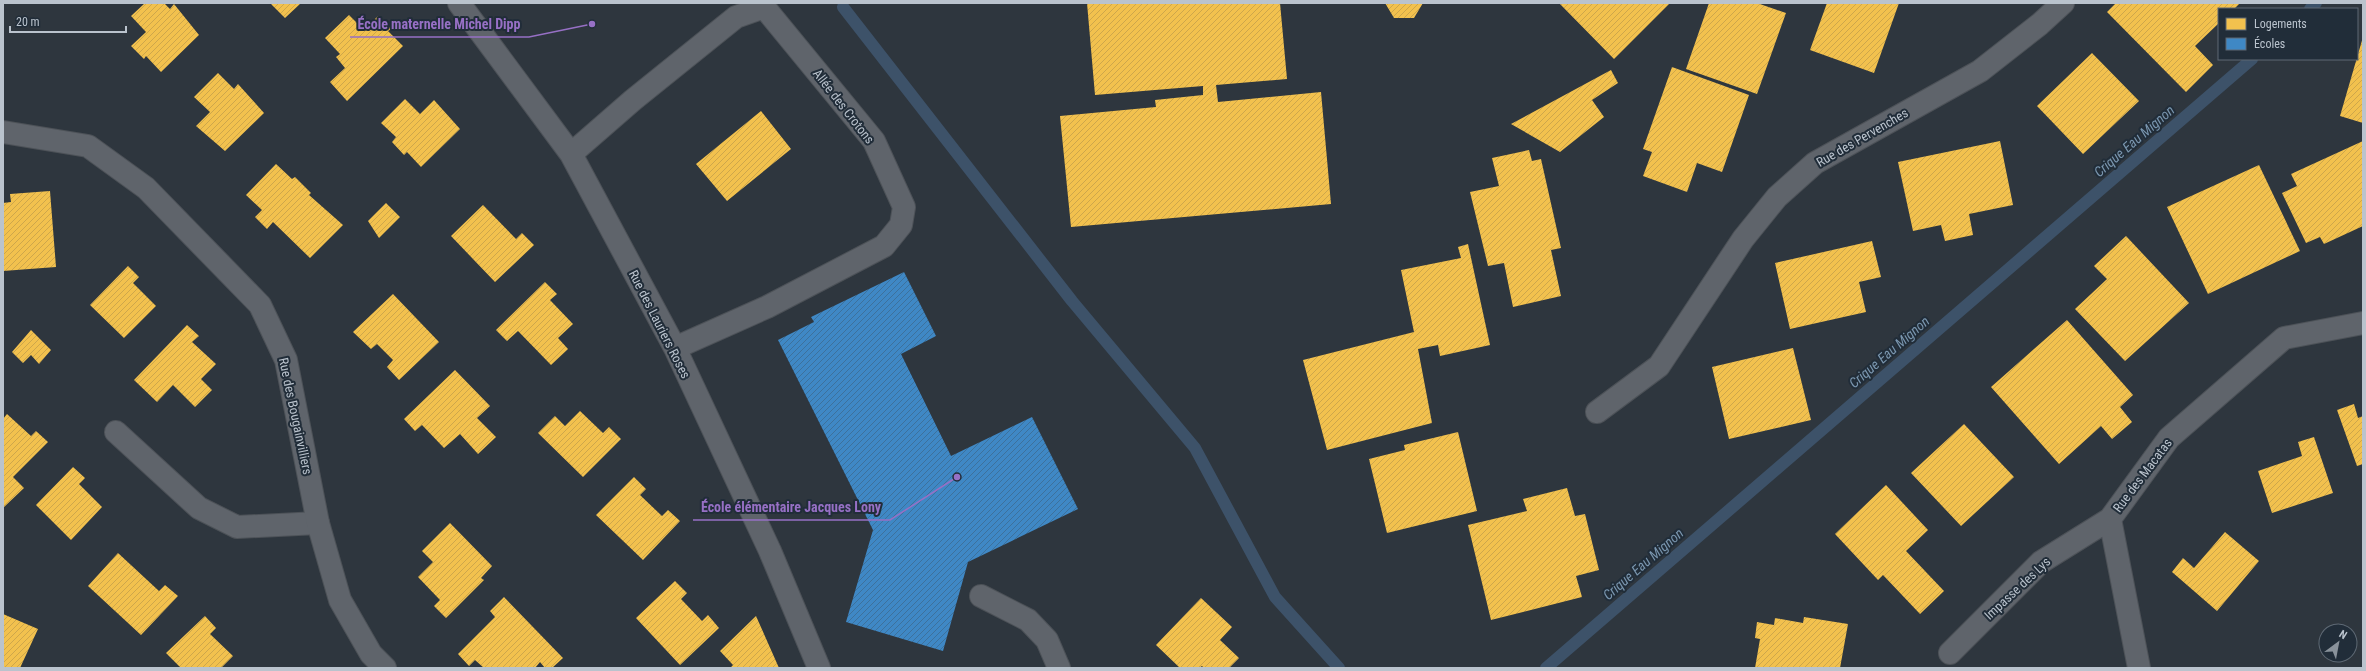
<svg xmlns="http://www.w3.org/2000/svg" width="2366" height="671" viewBox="0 0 2366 671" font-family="'Roboto Condensed',sans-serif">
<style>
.homes{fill:url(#homes-hatch)}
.schools{fill:url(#schools-hatch)}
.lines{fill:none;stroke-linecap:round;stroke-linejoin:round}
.stream{stroke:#3d5269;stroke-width:12}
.lane-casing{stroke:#4d5258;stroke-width:24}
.street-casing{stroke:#4d5258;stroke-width:24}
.lane{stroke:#5f646b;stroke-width:22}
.street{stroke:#5f646b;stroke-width:22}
.labels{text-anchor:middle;stroke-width:4;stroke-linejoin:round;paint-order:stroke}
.street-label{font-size:13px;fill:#bac3cd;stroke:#212d39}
.water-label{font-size:14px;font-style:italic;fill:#7a96af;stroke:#212d39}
.leader{fill:none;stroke:#9770c5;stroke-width:1.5}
.callout-dot{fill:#9770c5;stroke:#212d39;stroke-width:1.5}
.callout-label{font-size:14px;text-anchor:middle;font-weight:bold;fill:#9770c5;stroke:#212d39;stroke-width:4;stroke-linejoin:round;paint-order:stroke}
</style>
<defs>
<pattern id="homes-hatch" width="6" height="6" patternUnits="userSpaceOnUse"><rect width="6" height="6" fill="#f2c14e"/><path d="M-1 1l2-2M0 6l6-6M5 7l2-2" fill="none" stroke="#cda64b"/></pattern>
<pattern id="schools-hatch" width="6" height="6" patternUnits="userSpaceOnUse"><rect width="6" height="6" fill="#3f88c5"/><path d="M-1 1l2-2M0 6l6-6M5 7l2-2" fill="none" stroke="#3d719c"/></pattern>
</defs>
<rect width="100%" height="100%" fill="#2e363e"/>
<!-- homes -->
<path class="homes" d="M145,3H164L170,9L174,4L199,35L161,72L146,56L144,59L131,46L146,32L131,16Z
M270,3H301L285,18Z
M1087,3H1280L1287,79L1216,85L1218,102L1321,92L1331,204L1071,227L1060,116L1156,107L1155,100L1203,95V86L1095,95Z
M1385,3H1423L1414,18H1394Z
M1559,3H1670L1614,59Z
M1709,3H1757L1786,13L1757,94L1686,69Z
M1827,3H1899L1874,73L1810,50Z
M2116,3H2240L2234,9H2219V23L2195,46L2213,65L2186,92L2107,12Z
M349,15L364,30L378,16L391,29L388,31L403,46L347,101L330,82L345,68L336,57L340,54L325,38Z
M2363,37V123L2340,116Z
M2092,53L2139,101L2083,154L2037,106Z
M1672,67L1749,95L1722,172L1697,163L1687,192L1643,176L1652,152L1643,149Z
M1611,70L1618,83L1592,100L1604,117L1560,152L1511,124Z
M218,73L234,89L238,84L264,113L225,151L196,126L210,112L194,97Z
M405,99L420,114L434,100L460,129L421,167L407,152L404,155L392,142L396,137L381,123Z
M761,111L791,149L727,201L696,164Z
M2000,141L2013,205L1969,214L1973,235L1945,241L1941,225L1913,231L1898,162Z
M2363,141V226L2324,244L2320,237L2306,243L2282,193L2297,186L2291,174Z
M1529,150L1532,161L1541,159L1561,248L1551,250L1561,296L1513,307L1504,263L1488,266L1470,192L1499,186L1492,158Z
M276,164L292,179L295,177L311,193L309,195L343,225L310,258L273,222L267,229L255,217L262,210L246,195Z
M2259,165L2300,251L2208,294L2167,207Z
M50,191L56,267L3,271V203L11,202L10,194Z
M386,203L400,217L379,238L368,221Z
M483,205L516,239L522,233L534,245L495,282L451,236Z
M2126,236L2189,303L2125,361L2075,309L2107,279L2094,266Z
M1872,241L1881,277L1859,282L1866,312L1790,329L1775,263Z
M1468,244L1490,345L1440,356L1438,345L1418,349L1432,423L1327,450L1303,360L1414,332L1401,270L1461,258L1458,247Z
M128,266L139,277L133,283L156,306L124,338L90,305Z
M545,282L557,294L550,300L573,324L558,338L568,349L551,365L518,331L507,341L496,330Z
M393,294L439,342L399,380L387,367L393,360L377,344L371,349L353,332Z
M2067,320L2133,395L2120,407L2132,422L2112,439L2101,426L2059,464L1991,387Z
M187,325L199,336L192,342L216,364L201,379L212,390L195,407L173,385L157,402L134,380Z
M31,330L51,350L39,364L31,355L23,363L12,352Z
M1793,348L1811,420L1729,439L1712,367Z
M455,370L490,406L477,418L496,437L478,454L460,434L444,448L422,425L415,431L404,419Z
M2354,404L2358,418L2363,416V464L2357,466L2337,410Z
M580,411L603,433L609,427L621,439L583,477L538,433L555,416L565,426Z
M7,414L31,436L36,431L48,442L13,477L24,488L3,508V419Z
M1964,424L2014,477L1961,526L1911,473Z
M1458,432L1477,511L1387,533L1369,459L1405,450L1404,445Z
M2314,437L2333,493L2272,513L2258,471L2302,456L2298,442Z
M73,467L85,478L79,484L102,507L71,540L36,505Z
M634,477L646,489L640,495L662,516L668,510L680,521L643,560L596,515Z
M1886,485L1928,530L1906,551L1944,591L1920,614L1883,575L1878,580L1835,534Z
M1567,488L1575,516L1585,514L1599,570L1576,576L1582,597L1491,620L1468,525L1527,511L1523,499Z
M450,523L492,566L481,578L484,580L446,618L434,606L440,600L418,577L433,562L422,551Z
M2225,532L2259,561L2217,611L2172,572L2183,558L2194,568Z
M118,553L159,591L165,585L178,596L141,635L88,586Z
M675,581L687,593L681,599L702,621L708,615L719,628L680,665L636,618Z
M504,597L563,658L552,668H545L540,662L535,668H484L475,660L469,666L458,654L495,617L490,611Z
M1201,598L1232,627L1220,640L1239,658L1229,668H1204L1202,666L1199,668H1180L1156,645Z
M3,614L38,629L20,668H3Z
M205,616L216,628L210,634L233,656L221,668H181L166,653Z
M756,616L779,668H730L733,665L720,651Z
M1804,617L1848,624L1840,668H1755L1760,639L1755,638L1757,622L1774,625L1775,618L1803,623Z"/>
<!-- schools -->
<path class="schools" d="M904,272L936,336L901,354L951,456L1032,417L1078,509L968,562L943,651L846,622L873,530L778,340L814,322L811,317Z"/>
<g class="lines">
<!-- stream -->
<path class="stream" d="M843,7L1072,301L1195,448L1275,597L1339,668
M2310,9L2316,3
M1546,668L2252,59"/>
<defs>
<path id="lane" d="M116,432L199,508L237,527L318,523
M981,596L1028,620L1047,640L1059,668"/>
<path id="street" d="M459,3L571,154L675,348L770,551L819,668
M3,132L88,146L146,188L260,305L286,360L318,523L340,600L371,654L385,668
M571,154L633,100L736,17L764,7L874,141L904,207L901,225L884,246L767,307L675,348
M1597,412L1659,366L1743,239L1777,197L1815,163L1980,71L2040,24L2063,3
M1950,653L2041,562L2110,519
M2139,668L2110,519L2169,438L2284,338L2363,323"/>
</defs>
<!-- lane casing -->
<use href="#lane" class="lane-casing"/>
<!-- street casing -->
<use href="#street" class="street-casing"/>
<!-- lane -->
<use href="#lane" class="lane"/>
<!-- street -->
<use href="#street" class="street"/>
</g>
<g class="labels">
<!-- street labels -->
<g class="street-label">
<text transform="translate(844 106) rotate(52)" y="5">Allée des Crotons</text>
<text transform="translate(1862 137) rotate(-30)" y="5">Rue des Pervenches</text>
<text transform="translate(660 324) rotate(63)" y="5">Rue des Lauriers Roses</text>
<text transform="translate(296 416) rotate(78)" y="5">Rue des Bougainvilliers</text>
<text transform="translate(2142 475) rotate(-53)" y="5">Rue des Macatas</text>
<text transform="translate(2017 588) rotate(-43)" y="5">Impasse des Lys</text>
</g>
<!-- water labels -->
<g class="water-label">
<text transform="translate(2134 141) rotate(-41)" y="5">Crique Eau Mignon</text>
<text transform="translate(1889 352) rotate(-41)" y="5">Crique Eau Mignon</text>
<text transform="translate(1643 564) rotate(-41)" y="5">Crique Eau Mignon</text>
</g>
</g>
<!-- callouts -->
<path class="leader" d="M592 24L529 37H350M957 477L890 520H693"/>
<g class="callout-dot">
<circle cx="592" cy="24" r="4"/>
<circle cx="957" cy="477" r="4"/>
</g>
<g class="callout-label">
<text x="439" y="29">École maternelle Michel Dipp</text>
<text x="791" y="512">École élémentaire Jacques Lony</text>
</g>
<!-- border -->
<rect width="2366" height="671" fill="none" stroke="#bac3cd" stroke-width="8"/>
<!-- legend -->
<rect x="2218" y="8" width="140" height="52" fill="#212d39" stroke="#5e6974"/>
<rect x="2226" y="18" width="20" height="12" fill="#f2c14e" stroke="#5e6974"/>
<text x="2254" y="28" font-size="12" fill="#bac3cd">Logements</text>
<rect x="2226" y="38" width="20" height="12" fill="#3f88c5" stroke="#5e6974"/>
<text x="2254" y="48" font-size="12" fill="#bac3cd">Écoles</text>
<!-- north arrow -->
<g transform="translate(2338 643) rotate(32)"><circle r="19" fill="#212d39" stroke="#5e6974"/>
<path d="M0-3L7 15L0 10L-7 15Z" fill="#89929b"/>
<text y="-6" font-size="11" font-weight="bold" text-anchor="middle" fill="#bac3cd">N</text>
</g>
<!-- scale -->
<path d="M10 26v6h116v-6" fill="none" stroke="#bac3cd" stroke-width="2"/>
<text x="16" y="26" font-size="12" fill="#bac3cd" stroke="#212d39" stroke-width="3" paint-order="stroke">20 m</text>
</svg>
